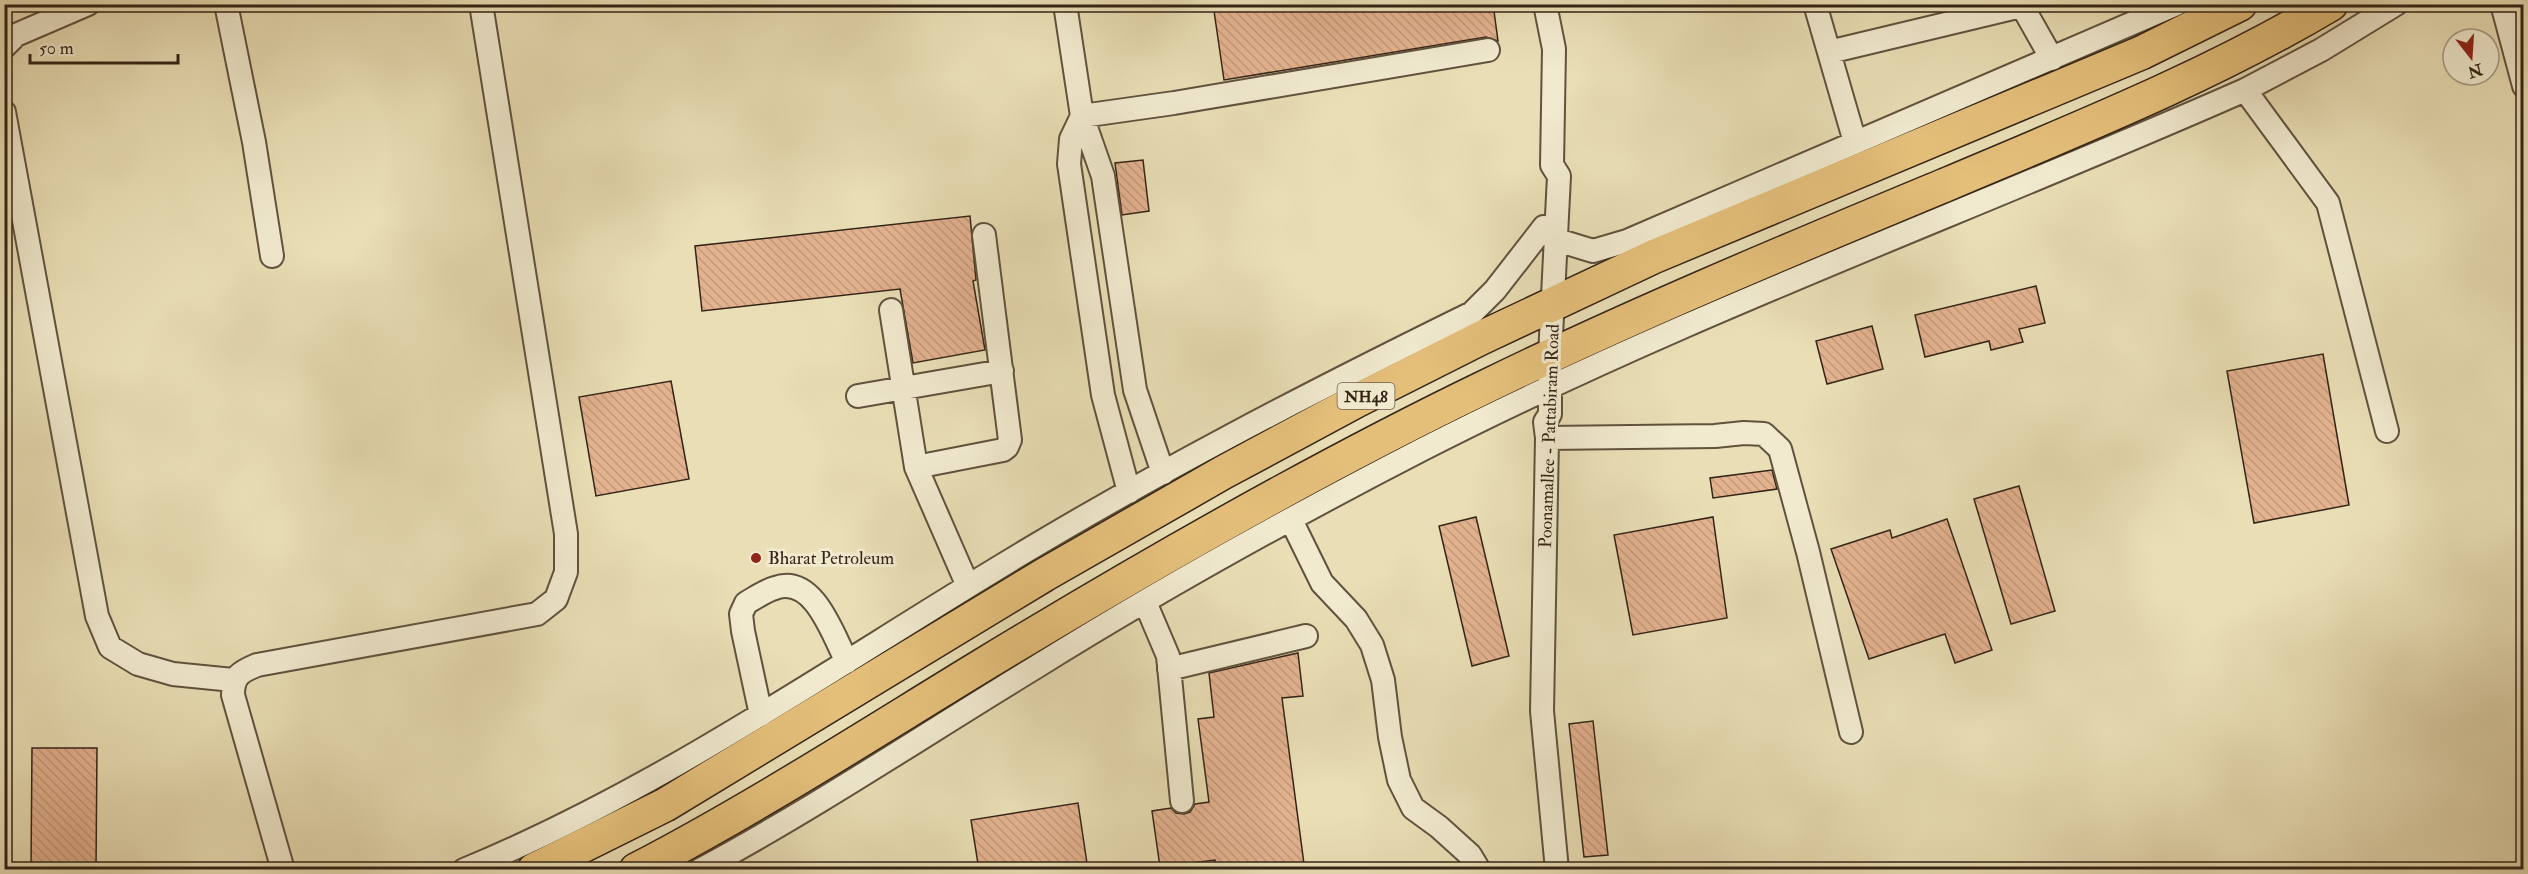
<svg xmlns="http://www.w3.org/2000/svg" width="2528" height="874" viewBox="0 0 2528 874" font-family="'IM FELL Double Pica',serif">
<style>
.building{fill:url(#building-back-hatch);stroke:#342417;stroke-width:1.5}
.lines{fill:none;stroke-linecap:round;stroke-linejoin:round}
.minor-casing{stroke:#61523e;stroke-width:26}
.highway-casing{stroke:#342417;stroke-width:36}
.minor{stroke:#f1eacf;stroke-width:22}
.highway{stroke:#e4bf7a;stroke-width:33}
.poi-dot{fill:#8f2418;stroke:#f1eacf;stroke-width:2}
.labels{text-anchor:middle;stroke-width:6;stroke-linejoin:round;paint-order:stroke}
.shield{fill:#f1eacf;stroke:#6d5f4e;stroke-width:1.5}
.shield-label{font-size:16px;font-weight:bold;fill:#342417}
.street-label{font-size:18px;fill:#342417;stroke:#f1eacf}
.poi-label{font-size:18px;fill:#342417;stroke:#f1eacf;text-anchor:start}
</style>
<defs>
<pattern id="building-back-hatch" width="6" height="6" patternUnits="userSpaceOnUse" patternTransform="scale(1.5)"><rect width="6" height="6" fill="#e3b28f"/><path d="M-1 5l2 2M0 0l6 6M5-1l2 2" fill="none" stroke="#c3997b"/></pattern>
</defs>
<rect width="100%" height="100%" fill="#e9deb5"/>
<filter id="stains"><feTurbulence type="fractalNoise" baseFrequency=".00333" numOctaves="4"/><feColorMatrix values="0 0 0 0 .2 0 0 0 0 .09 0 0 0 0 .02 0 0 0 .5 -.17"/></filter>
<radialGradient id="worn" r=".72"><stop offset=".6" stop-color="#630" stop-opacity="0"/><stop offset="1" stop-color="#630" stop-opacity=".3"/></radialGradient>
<!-- building -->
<path class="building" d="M1213,4H1493L1498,41L1486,37L1224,80Z
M1143,160L1149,211L1122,215L1115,163Z
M970,216L976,280L973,281L985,350L913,363L900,289L702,311L695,246Z
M2036,286L2045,323L2019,329L2023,342L1991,350L1989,341L1925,357L1915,315Z
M1872,326L1883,369L1827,384L1816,341Z
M2323,354L2349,505L2254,523L2227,371Z
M671,381L689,479L596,496L579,397Z
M1772,470L1777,489L1713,498L1710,478Z
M2019,486L2055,611L2011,624L1974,499Z
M1476,517L1509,656L1472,666L1439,526Z
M1713,517L1727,618L1633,635L1614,535Z
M1947,519L1992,650L1955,663L1945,634L1869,659L1831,549L1890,530L1892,538Z
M1298,653L1303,696L1282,698L1304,864L1264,870H1216L1215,860L1160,867L1152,811L1171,808L1176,813L1184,814L1190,812L1195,804L1209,802L1198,719L1214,717L1209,673Z
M1593,721L1608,855L1584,857L1569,724Z
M32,748H97L96,870H31Z
M1078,803L1088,870H979L971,820Z"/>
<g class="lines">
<defs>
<path id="minor" d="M226,4L254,142L272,256
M1065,4L1082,116L1103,176L1135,390L1163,473
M1545,4L1554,49L1552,165L1559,176L1550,356V414L1545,422L1547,438L1542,711L1557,870
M1815,4L1855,142
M2021,4L2052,59
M2502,4L2524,86
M4,47L16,35L88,4
M1829,52L2021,6
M2245,90L2328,203L2387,431
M4,112L97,616L110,647L138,664L173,674L233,680
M1082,116L1174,103L1488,50
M1082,116L1071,139L1069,164L1103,395L1129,492
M1557,240L1593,251L1627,241L2177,4
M891,310L916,467
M858,396L1002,371
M1547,438L1715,436L1744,433L1764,434L1780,449L1808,552L1851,732
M1291,520L1322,583L1356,619L1372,645L1383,680L1390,737L1399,780L1413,808L1439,827L1470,855L1479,870
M968,586L916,467L1003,450L1007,447L1010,440L984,235
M1145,602L1168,656L1182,801
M1169,669L1306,636
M761,715L743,631L741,614L746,603C755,598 765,591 775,588C814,574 833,635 847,662
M283,870L233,695C233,676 240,672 257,665L537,614L556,599L566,572V534L481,4
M464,870C653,792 820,676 993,571C1148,476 1309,393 1472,313L1495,290L1544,227
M700,870C815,808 924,735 1036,667C1161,589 1291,517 1423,449C1689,313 1971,211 2245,90L2321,50L2396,4"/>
<path id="highway" d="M534,870L665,805L1044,575L1224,472L1358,400L1481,338L1653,257L2141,53L2240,4
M636,870C755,808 868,735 983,665C1146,566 1313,470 1485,387C1637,313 1794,248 1950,183C2080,128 2210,76 2331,4"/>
</defs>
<!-- minor casing -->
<use href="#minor" class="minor-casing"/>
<!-- highway casing -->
<use href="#highway" class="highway-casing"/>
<!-- minor -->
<use href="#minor" class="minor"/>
<!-- highway -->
<use href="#highway" class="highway"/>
</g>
<!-- markers -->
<circle class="poi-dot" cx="756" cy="558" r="6"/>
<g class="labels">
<!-- shield labels -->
<rect class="shield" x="1337.5" y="383" width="57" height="26" rx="4.5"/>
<g class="shield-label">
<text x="1366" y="402">NH48</text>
</g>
<!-- street labels -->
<g class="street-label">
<text transform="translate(1549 436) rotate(-88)" y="6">Poonamallee - Pattabiram Road</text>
</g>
<!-- poi labels -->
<g class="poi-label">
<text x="768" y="564">Bharat Petroleum</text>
</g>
</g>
<!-- margin -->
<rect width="2528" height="874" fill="none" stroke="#e9deb5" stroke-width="24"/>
<rect x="6" y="6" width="2516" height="862" fill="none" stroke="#342417" stroke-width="3"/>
<rect x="12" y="12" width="2504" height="850" fill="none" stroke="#342417" stroke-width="1.5"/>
<!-- north arrow -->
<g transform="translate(2471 57) rotate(163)"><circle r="28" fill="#f1eacf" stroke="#a59b85" stroke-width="1.5"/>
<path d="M0-4.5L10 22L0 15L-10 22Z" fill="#8f2418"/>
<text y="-9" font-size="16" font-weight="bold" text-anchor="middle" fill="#342417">N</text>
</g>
<!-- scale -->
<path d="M30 54v9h148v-9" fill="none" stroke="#342417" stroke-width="3"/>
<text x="39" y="54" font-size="18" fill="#342417" stroke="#f1eacf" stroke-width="4.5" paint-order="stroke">50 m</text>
<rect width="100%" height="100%" filter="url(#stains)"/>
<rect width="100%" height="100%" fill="url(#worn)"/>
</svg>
